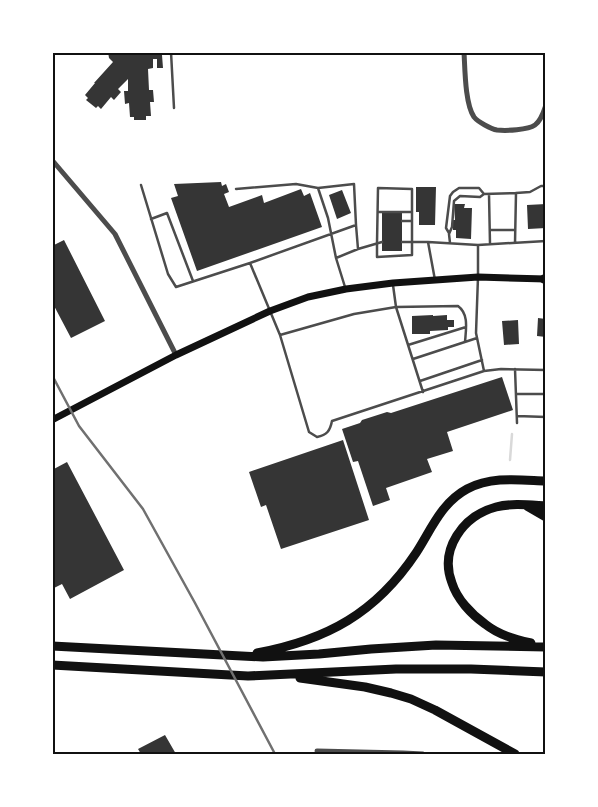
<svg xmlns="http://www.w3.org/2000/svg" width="598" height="807" viewBox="0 0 598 807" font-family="Barlow,sans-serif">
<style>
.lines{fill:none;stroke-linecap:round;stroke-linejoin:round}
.stream{stroke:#d9d9d9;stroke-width:2.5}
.building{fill:#353535}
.service{stroke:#4c4c4c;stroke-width:2.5}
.minor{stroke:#4c4c4c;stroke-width:5}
.secondary{stroke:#111;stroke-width:7}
.trunk{stroke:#111;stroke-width:9}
.motorway{stroke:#111;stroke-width:9}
.rail{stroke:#707070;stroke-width:2.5}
.neatline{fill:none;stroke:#111;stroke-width:2}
</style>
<rect width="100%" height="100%" fill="#fff"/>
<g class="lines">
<!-- stream -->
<path class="stream" d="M510,460L512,434"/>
</g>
<!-- building -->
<path class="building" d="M108,52H169V55H162L163,68H157V59H153V68L148,69L149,90H153L154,102H150L151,116H146V120H134V117H130L129,103L125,104L124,91H128V79L118,89L121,92L114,100L111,97L101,109L98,106L96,108L86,100L88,98L85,95L95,83H94L113,62L109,58Z
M221,182L222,186L226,184L229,192L224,194L229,207L262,195L264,203L301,189L304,196L310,193L322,227L197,271L171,198L178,196L174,184Z
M416,187H436L435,225H419V212H416Z
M342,190L351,213L337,219L329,195Z
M454,204H465L464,208H472L471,239L456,238V230H453V220H455Z
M546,204V228L528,229L527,205Z
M382,213H402V251H382Z
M64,240L105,321L71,338L52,302V246Z
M433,315V316L447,315V320H454V327H448V330L430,331V334H412V316Z
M538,318L546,319V337L537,336Z
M518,320L519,344L504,345L502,321Z
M502,377L513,410L447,432L453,451L427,459L432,472L386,488L390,500L373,506L358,461L353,462L342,429L360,423L362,420L387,412L391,413Z
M343,440L369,520L281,549L266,505L261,507L249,472Z
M67,462L124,570L70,599L62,584L52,589V470Z
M165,735L176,754H141L138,749Z"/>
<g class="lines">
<!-- service -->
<path class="service" d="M171,52L174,108
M141,185L168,274L176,287L250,263L356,225L358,249
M318,188L328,218L336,258L345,287
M236,189L296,184L318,188L354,184L356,225
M489,194L490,244
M378,212H412
M151,219L167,213L193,281
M402,221H412
M490,230H515
M449,233L446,228L450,196L453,192L459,188H479L484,194
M402,242H412V255L377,257V243L378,188L412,189V242H428
M450,243L449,234L452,227L454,201L460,196L480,197L484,194L516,193
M515,243L516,193L530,192L541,186H546
M336,258L358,249L382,242
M250,263L280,335L309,432L317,437C327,435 330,431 332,421L484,371L501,369L546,370
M435,280L428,242L478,245
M393,285L396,307L423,392
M280,335L354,314L396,307L458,306C469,314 466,329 465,342
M408,345L466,327
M413,359L477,338
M515,369L517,423
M484,371L476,333L478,277V245L546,241
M420,381L482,360
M516,394H546
M517,416L546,417"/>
<!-- minor -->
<path class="minor" d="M464,52C465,69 465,104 474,117C478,122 491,129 497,130C506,131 528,130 535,125C541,121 544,111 546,105
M545,52L546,54
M52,160L115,234L176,355
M317,751L403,753L423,754"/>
<!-- secondary -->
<path class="secondary" d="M52,420L176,355L270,311L308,297L346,289L393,283L478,277L546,279"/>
<!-- trunk -->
<path class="trunk" d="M546,278L544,279L546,280"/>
<!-- motorway -->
<path class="motorway" d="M527,506L546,517
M531,643C514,639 499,635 485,624C471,614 457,599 452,583C439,549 463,516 496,507C512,503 529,505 546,506
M52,646L263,657L319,654L371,649L436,645L546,647
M257,653C327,640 376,613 416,553C431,530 441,503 467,489C492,476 519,480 546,481
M52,665L248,676L396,669H471L546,672
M300,678L365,687L391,693L411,699L435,710L515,754"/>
<!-- rail -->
<path class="rail" d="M52,375L79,426L143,509L195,603L275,754"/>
</g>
<!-- border -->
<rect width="598" height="807" fill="none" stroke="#ffffff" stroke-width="108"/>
<rect x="54" y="54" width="490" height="699" class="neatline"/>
</svg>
